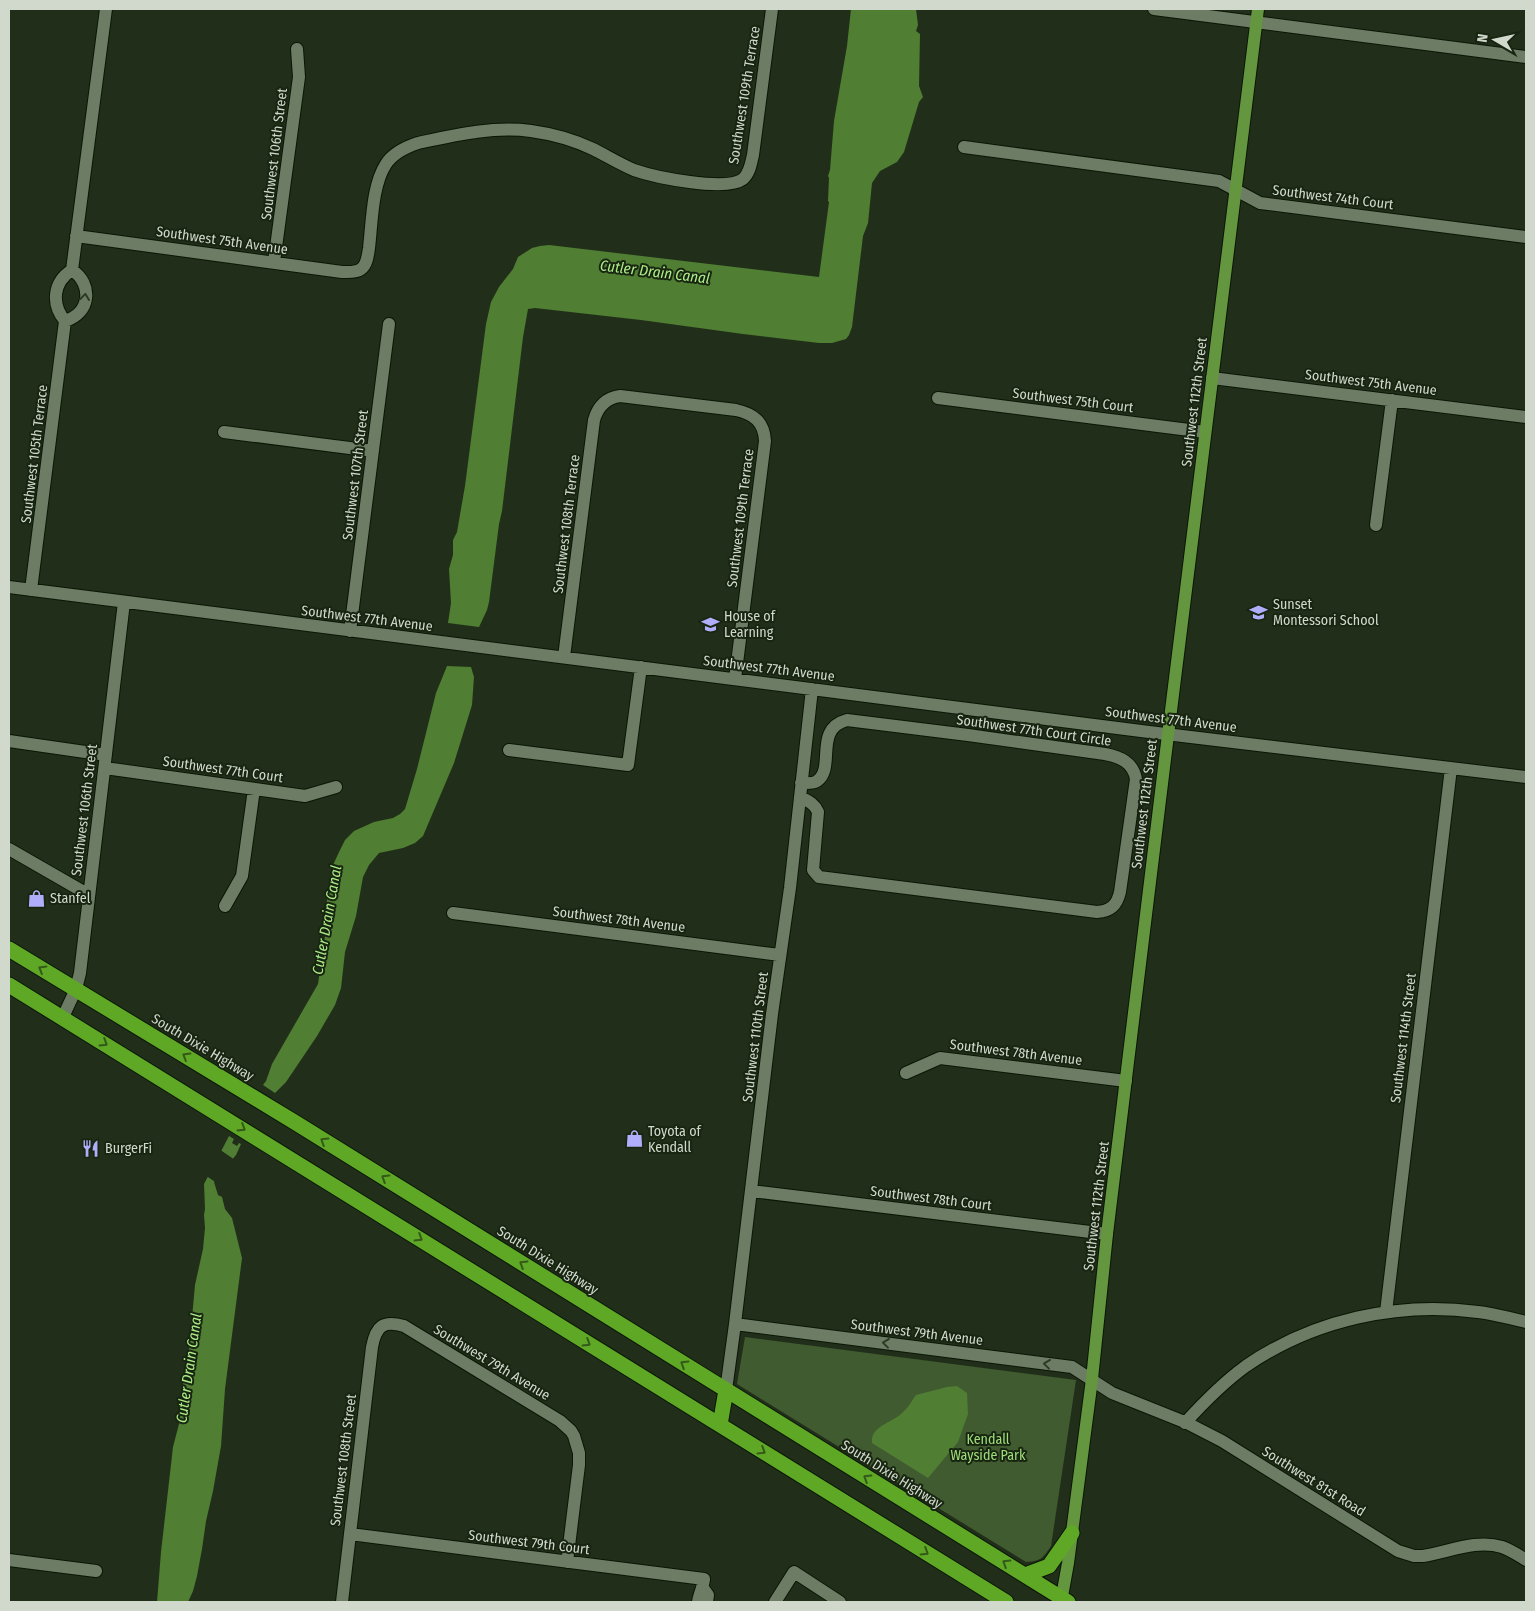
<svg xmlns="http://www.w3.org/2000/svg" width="1535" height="1611" viewBox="0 0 1535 1611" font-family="'Fira Sans Condensed',sans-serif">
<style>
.green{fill:#405b30}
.water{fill:#507e33}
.pier{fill:#212f1a}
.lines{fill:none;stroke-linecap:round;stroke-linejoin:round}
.minor-casing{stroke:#0b1605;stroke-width:14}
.major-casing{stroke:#0b1605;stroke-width:14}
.highway-casing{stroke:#0b1605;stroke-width:17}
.minor{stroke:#6c7c65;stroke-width:12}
.major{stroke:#64963f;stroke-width:12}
.highway{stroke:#5ea826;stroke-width:15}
.oneway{stroke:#2d3b26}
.oneway2{stroke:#345919}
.labels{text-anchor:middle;stroke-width:4;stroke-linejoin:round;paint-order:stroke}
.street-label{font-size:14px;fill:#d1d9cd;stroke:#182511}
.poi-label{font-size:14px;fill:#d1d9cd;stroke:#182511;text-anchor:start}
.park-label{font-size:14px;fill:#9fde7a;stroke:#182511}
.water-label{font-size:15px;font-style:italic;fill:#aded88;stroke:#182511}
</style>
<rect width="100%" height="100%" fill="#212f1a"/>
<!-- green -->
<path class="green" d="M745,1337L1076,1380L1051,1546C1043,1558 1041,1561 1026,1562L737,1384Z"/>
<!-- water -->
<path class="water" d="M851,9H916L918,25L916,31L920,34L919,86L923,97L919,102L904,152L897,162L880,171L872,183L868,223L863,236L852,327L849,335L846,339L832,343H819L743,334L641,320L535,308L528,309L523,337L502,511L499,524L489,602L487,610L479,627L448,623L451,603L449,569L453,555V540L457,532L465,486L486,324L491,302L499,287L513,269L518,257L532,248L540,246L549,245L819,277L829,202L828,201L829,178L828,176L830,170L834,121L847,46Z
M447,666L471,667L474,677L472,705L454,763L423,836L415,843L403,848L379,853L369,865L363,877L356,916L345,952L341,988L335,1005L317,1036L286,1082L275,1093L263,1085L266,1081L272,1064L318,984L326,929L324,918L333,865L340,850L345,840L354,831L374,822L393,818L400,814L405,809L417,769L436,693Z
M229,1136L234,1139L232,1143L237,1146L239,1143L241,1144L236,1155L214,1182L218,1195L222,1197L225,1209L232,1218L242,1258L225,1389L221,1446L213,1491L206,1521L202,1549L197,1576L193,1591L188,1602H157L161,1552L173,1447L179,1424L182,1389L188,1362L195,1285L203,1249L205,1228L204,1215L205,1209L204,1184Z
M957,1386L967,1393L968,1414L958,1442L928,1478L872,1443C870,1425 894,1423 904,1411C909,1407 912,1400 916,1395L947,1387Z"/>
<!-- pier -->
<path class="pier" d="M219,1149L235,1160L217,1182L218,1184L205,1175Z"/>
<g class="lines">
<defs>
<path id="minor" d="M1154,9L1526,57
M964,147L1219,181L1260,203L1526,237
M76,236L342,272C348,272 356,273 361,269C367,265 368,255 369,248C372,223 372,185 386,164C393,153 406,147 418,143C455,135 493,126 531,131C553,134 574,140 593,149C607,156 620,164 634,170C654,177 726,192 743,179C750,173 751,163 753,155L772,9
M274,262L299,77L297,49
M72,270L106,9
M65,321C91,313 93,284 72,270
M1212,378L1526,417
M938,398L1205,432
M224,432L373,451
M1376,525L1392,400
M9,587L1149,732L1526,777
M31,590L65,321C51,304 53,282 72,270
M350,631L389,324
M564,657L594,420C598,406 606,398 620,396L736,410C754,414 764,422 765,441L735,679
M9,741L106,755
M509,750L628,765L641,667
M105,768L305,796L336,787
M800,797C808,801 814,803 818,812L813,870L819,877L1097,912C1111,911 1117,905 1120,892L1136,779C1133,762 1120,757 1105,754L968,735L847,720C813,729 836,768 817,781C813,784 806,783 801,783
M9,849L89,895
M225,906L242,876L254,789
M453,913L780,955
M63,1017L76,989L80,973L124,602
M906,1073L940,1058L1126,1081
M751,1191L1107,1234
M1386,1312L1451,768
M735,1324L1072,1367L1112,1393L1187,1423L1222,1441L1398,1551L1414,1556H1423C1449,1552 1476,1539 1502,1547C1511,1550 1518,1555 1526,1560
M726,1390L735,1324L772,1014L790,888L812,689
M1185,1423C1204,1402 1224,1382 1246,1366C1313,1320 1398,1301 1478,1312C1494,1314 1510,1318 1526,1322
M350,1534L704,1579C703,1588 699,1594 698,1602
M9,1560L96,1571
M703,1588L708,1595L707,1602
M342,1602L372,1347C376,1326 383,1320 404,1326L560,1421L571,1431L574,1436L579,1453V1465L567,1562
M775,1602L794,1572L840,1602"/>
<path id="major" d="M1061,1602L1068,1563L1092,1379L1107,1234L1166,751L1258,9"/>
<path id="highway" d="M9,949L296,1123L1068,1602
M9,985L1006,1602
M720,1425L726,1390
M1025,1575L1049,1566L1072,1533"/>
</defs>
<!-- minor casing -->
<use href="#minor" class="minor-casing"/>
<!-- major casing -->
<use href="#major" class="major-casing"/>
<!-- highway casing -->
<use href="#highway" class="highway-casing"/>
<!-- minor -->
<use href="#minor" class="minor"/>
<!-- major -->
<use href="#major" class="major"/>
<!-- highway -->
<use href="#highway" class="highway"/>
</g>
<!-- one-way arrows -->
<defs><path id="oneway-chevron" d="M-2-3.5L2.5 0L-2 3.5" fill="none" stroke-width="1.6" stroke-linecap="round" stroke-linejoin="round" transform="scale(1.25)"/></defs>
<g class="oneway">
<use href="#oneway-chevron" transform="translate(85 297) rotate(-83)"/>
<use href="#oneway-chevron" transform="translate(886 1343) rotate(-173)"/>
<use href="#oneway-chevron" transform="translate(1047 1364) rotate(-173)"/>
</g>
<g class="oneway2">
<use href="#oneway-chevron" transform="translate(42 969) rotate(-149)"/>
<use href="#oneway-chevron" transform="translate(104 1043) rotate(32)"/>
<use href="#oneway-chevron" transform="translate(186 1056) rotate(-149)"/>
<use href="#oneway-chevron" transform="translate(242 1128) rotate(32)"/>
<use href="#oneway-chevron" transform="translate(324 1141) rotate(-148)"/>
<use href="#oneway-chevron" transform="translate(385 1178) rotate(-148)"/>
<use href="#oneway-chevron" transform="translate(419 1238) rotate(32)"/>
<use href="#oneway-chevron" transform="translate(523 1264) rotate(-148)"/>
<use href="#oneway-chevron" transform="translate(587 1343) rotate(32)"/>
<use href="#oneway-chevron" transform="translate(684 1364) rotate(-148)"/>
<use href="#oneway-chevron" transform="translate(762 1451) rotate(32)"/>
<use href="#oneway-chevron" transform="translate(867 1478) rotate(-148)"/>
<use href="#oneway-chevron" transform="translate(925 1552) rotate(32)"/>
<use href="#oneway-chevron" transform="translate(1006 1563) rotate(-148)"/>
</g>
<!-- icons -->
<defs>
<symbol id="school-bare" viewBox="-9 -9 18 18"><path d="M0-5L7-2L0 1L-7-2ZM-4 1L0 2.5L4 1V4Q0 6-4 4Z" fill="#b0aefa" stroke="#182511" stroke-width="2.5" paint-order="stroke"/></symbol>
<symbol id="shop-bare" viewBox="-9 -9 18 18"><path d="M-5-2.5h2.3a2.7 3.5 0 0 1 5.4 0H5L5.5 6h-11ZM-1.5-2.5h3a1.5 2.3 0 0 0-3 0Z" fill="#b0aefa" stroke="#182511" stroke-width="2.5" paint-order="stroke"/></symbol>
<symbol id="restaurant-bare" viewBox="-9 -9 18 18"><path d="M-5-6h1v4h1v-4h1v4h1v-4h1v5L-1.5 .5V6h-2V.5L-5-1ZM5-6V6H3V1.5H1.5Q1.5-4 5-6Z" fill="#b0aefa" stroke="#182511" stroke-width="2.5" paint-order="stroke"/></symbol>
</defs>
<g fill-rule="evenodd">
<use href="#school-bare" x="1246" y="600" width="25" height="25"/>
<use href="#school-bare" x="698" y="612" width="25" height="25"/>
<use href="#shop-bare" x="24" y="886" width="25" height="25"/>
<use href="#shop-bare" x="622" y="1126" width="25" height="25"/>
<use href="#restaurant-bare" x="78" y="1136" width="25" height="25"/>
</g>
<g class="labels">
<!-- street labels -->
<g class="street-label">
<text transform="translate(744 95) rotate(-81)" y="5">Southwest 109th Terrace</text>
<text transform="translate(274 154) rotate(-83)" y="5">Southwest 106th Street</text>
<text transform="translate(1333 197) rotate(7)" y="5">Southwest 74th Court</text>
<text transform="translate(222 240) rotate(8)" y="5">Southwest 75th Avenue</text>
<text transform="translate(1371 382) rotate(7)" y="5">Southwest 75th Avenue</text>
<text transform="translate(1073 400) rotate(7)" y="5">Southwest 75th Court</text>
<text transform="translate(1194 402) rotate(-83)" y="5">Southwest 112th Street</text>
<text transform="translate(34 454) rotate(-83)" y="5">Southwest 105th Terrace</text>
<text transform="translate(355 475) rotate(-83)" y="5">Southwest 107th Street</text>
<text transform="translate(740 518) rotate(-83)" y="5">Southwest 109th Terrace</text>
<text transform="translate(566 524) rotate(-83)" y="5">Southwest 108th Terrace</text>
<text transform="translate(367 618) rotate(7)" y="5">Southwest 77th Avenue</text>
<text transform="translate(769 668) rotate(7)" y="5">Southwest 77th Avenue</text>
<text transform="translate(1171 719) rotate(7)" y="5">Southwest 77th Avenue</text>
<text transform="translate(1034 730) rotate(8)" y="5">Southwest 77th Court Circle</text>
<text transform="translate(223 769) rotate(8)" y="5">Southwest 77th Court</text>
<text transform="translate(1144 804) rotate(-83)" y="5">Southwest 112th Street</text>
<text transform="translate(84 810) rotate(-83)" y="5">Southwest 106th Street</text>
<text transform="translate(619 919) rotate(7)" y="5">Southwest 78th Avenue</text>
<text transform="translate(755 1037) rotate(-83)" y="5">Southwest 110th Street</text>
<text transform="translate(1403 1038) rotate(-83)" y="5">Southwest 114th Street</text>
<text transform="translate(203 1047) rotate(31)" y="5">South Dixie Highway</text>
<text transform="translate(1016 1052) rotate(7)" y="5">Southwest 78th Avenue</text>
<text transform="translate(931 1198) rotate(7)" y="5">Southwest 78th Court</text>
<text transform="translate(1096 1206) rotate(-83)" y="5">Southwest 112th Street</text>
<text transform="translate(548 1260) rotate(32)" y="5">South Dixie Highway</text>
<text transform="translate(917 1332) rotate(7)" y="5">Southwest 79th Avenue</text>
<text transform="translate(492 1362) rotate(31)" y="5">Southwest 79th Avenue</text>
<text transform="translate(343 1460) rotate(-83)" y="5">Southwest 108th Street</text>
<text transform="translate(892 1474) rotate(32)" y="5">South Dixie Highway</text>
<text transform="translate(1314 1481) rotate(32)" y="5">Southwest 81st Road</text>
<text transform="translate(529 1542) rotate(7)" y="5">Southwest 79th Court</text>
</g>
<!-- poi labels -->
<g class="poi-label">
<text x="1273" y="609">Sunset<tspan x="1273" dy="16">Montessori School</tspan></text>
<text x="724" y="621">House of<tspan x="724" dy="16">Learning</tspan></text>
<text x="50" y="903">Stanfel</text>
<text x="648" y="1136">Toyota of<tspan x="648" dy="16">Kendall</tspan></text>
<text x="105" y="1153">BurgerFi</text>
</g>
<!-- park labels -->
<g class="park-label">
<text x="988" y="1444">Kendall<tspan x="988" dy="16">Wayside Park</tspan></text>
</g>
<!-- water labels -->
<g class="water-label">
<text transform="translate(655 272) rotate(7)" y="5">Cutler Drain Canal</text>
<text transform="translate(327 920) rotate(-80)" y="5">Cutler Drain Canal</text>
<text transform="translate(189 1368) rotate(-82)" y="5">Cutler Drain Canal</text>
</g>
</g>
<!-- border -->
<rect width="1535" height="1611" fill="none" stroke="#d1d9cd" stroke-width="20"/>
<!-- north arrow -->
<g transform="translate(1495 40) rotate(279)" stroke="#182511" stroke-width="4" paint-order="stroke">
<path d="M0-4L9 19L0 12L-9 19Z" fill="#d1d9cd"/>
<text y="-8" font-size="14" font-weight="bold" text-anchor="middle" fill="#d1d9cd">N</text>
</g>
</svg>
